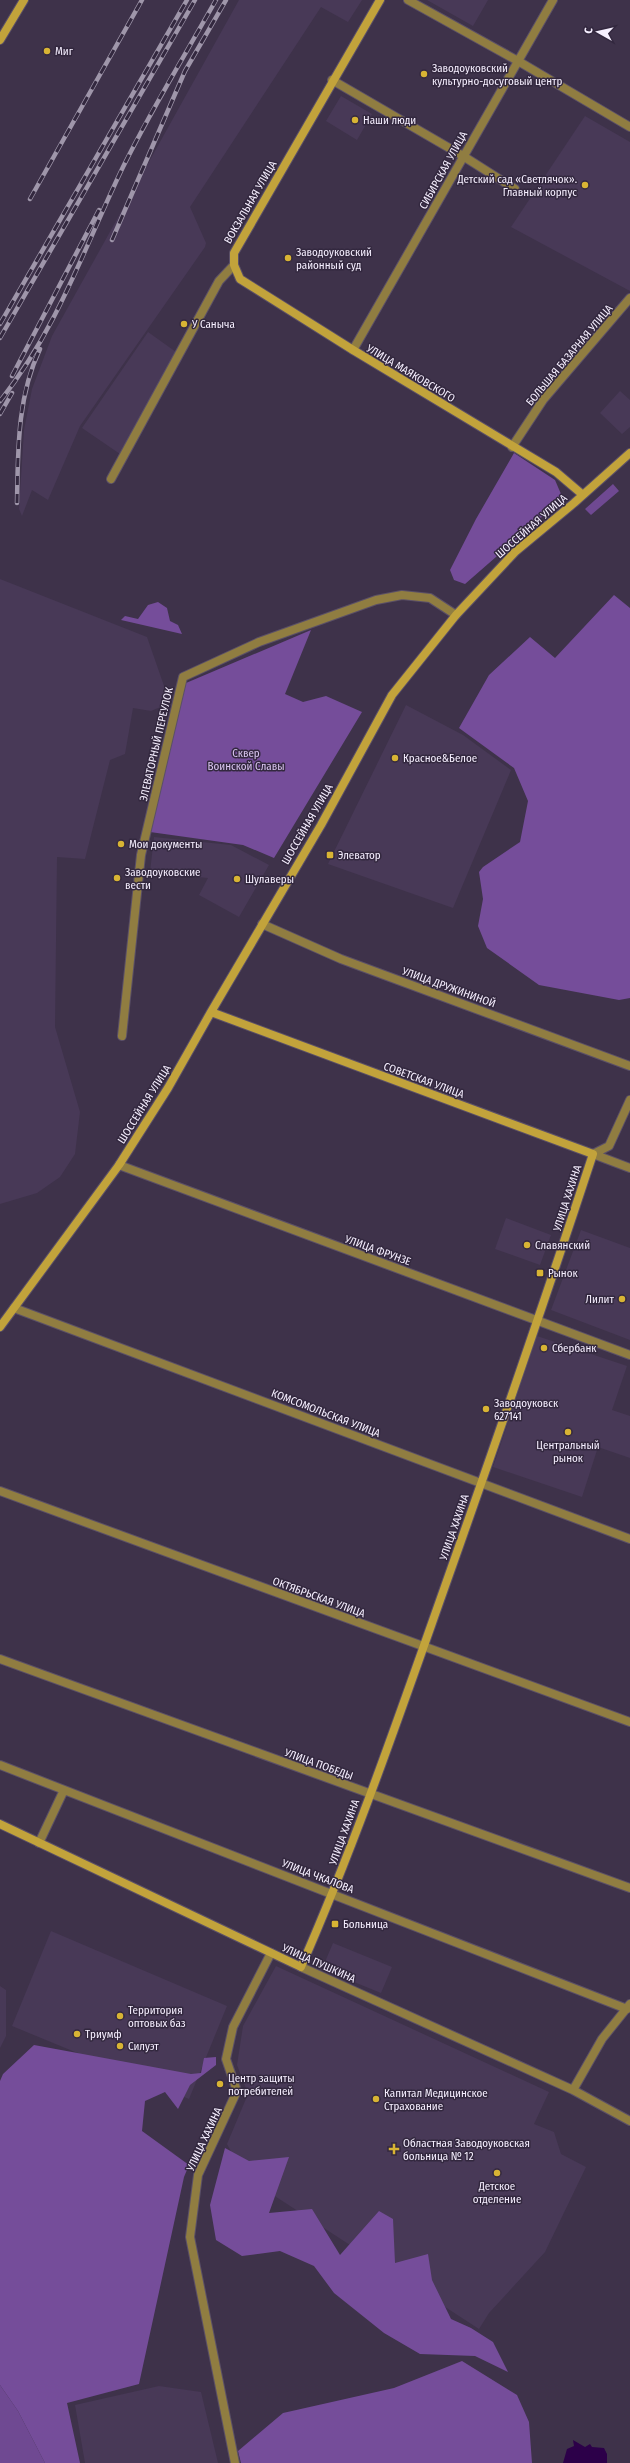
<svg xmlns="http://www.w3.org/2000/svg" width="630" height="2463" viewBox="0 0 630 2463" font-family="'Fira Sans Condensed',sans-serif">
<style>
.built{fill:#483957}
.green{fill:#6f4992}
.forest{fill:#754d9a}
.water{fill:#2c0049}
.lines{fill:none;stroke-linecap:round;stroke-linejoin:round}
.street-casing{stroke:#5b5067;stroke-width:10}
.secondary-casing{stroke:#5b5067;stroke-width:10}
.street{stroke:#907d41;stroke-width:8}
.secondary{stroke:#c2a33b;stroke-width:8}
.rail-casing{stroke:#9f96aa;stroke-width:4.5}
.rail{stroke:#33283f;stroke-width:3;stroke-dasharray:9;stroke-linecap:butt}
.poi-dot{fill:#d8b434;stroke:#33283f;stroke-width:1.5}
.labels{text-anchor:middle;stroke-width:3;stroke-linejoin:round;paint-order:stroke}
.poi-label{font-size:11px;fill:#f6efff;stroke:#33283f;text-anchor:start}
.street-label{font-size:11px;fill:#f6efff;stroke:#33283f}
.park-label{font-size:11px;fill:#dbc6f1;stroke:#33283f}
</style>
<rect width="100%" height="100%" fill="#3e324a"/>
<!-- built -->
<path class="built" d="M239,0H362L348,22L321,7L190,207L206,243L205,247L80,426L48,500L32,490L22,516L19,509L24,430L32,389L52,336Z
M427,0H488L473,26Z
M341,96L372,114L357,140L326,121Z
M585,116L630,142V291L511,227Z
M148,332L176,352L120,454L82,428Z
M620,391L630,400V427L622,434L600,413Z
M0,579L147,637L170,703L151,711L133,708L125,754L110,760L85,859L57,857L55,1027L80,1112L75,1154L60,1177L37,1193L0,1204Z
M406,705L463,735L511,770L453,908L328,864Z
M154,837L231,845L269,865L239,917L199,895L208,878L150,872Z
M506,1218L551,1235L540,1265L495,1249Z
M581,1230L630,1248V1340L551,1310Z
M537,1336L627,1366L612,1410L630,1416V1458L598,1447L582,1497L493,1467Z
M51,1931L227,2006L189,2099L12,2026Z
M333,1943L392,1967L381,1993L322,1969Z
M276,1966L549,2092L534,2124L554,2132L561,2154L586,2167L545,2252L489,2313L479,2329L244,2176L227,2144L248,2094L237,2065L243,2026Z
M0,1986L6,1990V2036L0,2048Z
M159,2386L201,2392L218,2463H85L75,2405Z"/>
<!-- green -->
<path class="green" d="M613,484L619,491L591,515L585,509Z
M0,2385L18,2411L45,2463H0Z"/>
<!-- forest -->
<path class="forest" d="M514,453L555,480L561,494L559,502L465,584L454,580L450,570L476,519Z
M614,595L630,608V998L619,1000L539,985L487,948L478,926L483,899L479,872L483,867L520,842L528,801L514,768L459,728L489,675L530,637L555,658Z
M158,602L167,608L170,621L178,625L182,634L121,620L125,616L138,619L148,605Z
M311,630L285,694L303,702L326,696L362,712L274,858L243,845L150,832L186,683Z
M34,2045L191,2074L201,2073L204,2058L216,2057V2065L190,2085L178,2109L165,2092L145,2101L142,2131L189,2165L184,2177L139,2384L67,2403L80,2463H45L18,2411L0,2385V2081L3,2074Z
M225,2148L249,2161L289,2157L269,2213L312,2209L340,2255L379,2211L393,2219L395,2263L428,2254L432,2280L451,2319L471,2328L493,2342L508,2372L475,2356L420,2354L384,2333L334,2293L314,2266L280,2251L242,2256L216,2240L210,2205Z
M462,2361L517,2395L529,2422L532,2463H241L238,2451L283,2413L394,2388Z"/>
<!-- water -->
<path class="water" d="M573,2440L585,2447L590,2444L592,2447L604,2448L607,2454V2463H563L567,2449L574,2446Z"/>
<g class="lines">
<defs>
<path id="street" d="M408,0L518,61L630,127
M332,80L463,156L515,189
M353,350L553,0
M512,447L543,400L630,298
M111,479L219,281L234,265
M262,924L341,959L630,1066
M122,1036L141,855L183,677L259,642L376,600L402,595L430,598L456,615
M593,1154L609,1146L630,1100
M593,1154L630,1168
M119,1165L630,1355
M14,1308L630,1539
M0,1491L630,1722
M0,1659L630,1888
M0,1765L627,2009
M39,1843L64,1790
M301,1967L573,2090L630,2121
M573,2090L602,2039L630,2004
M235,2463L190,2237L198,2175L237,2091L226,2059L233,2027L271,1953"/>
<path id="secondary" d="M380,0L234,253V265L240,279L353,350L556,472L583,495
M0,40L24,0
M0,1327L119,1165L168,1088L211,1012L321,825L392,695L456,615L515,552L574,503L630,453
M0,1824L301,1967C355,1844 399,1716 444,1589C495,1445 545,1300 593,1154L211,1012"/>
</defs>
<!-- street casing -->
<use href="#street" class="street-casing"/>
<!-- secondary casing -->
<use href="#secondary" class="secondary-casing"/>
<!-- street -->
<use href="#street" class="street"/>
<!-- secondary -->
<use href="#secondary" class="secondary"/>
<defs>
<path id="rail" d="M30,199L142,0
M112,240L185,71L226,0
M0,324L187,0
M0,338L195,0
M12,376L99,210
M0,401C57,330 84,248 123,167C151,110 185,55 216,0
M0,414L12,393
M17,503C18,451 17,397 40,349"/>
</defs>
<!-- rail casing -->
<use href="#rail" class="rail-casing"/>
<!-- rail -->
<use href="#rail" class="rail"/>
</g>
<!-- markers -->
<g class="poi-dot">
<circle cx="47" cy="51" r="4"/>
<circle cx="424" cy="74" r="4"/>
<circle cx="355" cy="120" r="4"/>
<circle cx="585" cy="185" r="4"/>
<circle cx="288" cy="258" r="4"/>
<circle cx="184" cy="324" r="4"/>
<circle cx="395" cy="758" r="4"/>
<circle cx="121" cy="844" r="4"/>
<rect x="326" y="851" width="8" height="8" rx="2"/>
<circle cx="117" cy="878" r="4"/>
<circle cx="237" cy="879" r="4"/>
<circle cx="527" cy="1245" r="4"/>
<rect x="536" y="1269" width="8" height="8" rx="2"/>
<circle cx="622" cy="1299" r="4"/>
<circle cx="544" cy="1348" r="4"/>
<circle cx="486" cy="1409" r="4"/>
<circle cx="568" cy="1432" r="4"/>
<rect x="331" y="1920" width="8" height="8" rx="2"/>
<circle cx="120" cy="2016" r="4"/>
<circle cx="77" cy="2034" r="4"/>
<circle cx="120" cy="2046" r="4"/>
<circle cx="220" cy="2084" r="4"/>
<circle cx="376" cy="2099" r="4"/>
<path d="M392 2143h4v4h4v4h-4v4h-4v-4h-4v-4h4z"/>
<circle cx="497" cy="2173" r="4"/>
</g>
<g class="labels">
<!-- poi labels -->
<g class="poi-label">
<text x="55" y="55">Миг</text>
<text x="432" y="72">Заводоуковский<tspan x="432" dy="13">культурно-досуговый центр</tspan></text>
<text x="363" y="124">Наши люди</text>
<text x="577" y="183" text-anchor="end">Детский сад «Светлячок».<tspan x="577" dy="13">Главный корпус</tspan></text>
<text x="296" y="256">Заводоуковский<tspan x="296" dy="13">районный суд</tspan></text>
<text x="192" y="328">У Саныча</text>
<text x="403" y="762">Красное&amp;Белое</text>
<text x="129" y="848">Мои документы</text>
<text x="338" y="859">Элеватор</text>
<text x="125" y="876">Заводоуковские<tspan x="125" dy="13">вести</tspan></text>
<text x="245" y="883">Шулаверы</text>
<text x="535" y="1249">Славянский</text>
<text x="548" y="1277">Рынок</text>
<text x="614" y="1303" text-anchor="end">Лилит</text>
<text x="552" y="1352">Сбербанк</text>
<text x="494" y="1407">Заводоуковск<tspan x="494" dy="13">627141</tspan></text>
<text x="568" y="1449" text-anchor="middle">Центральный<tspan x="568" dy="13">рынок</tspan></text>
<text x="343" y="1928">Больница</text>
<text x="128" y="2014">Территория<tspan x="128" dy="13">оптовых баз</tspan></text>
<text x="85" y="2038">Триумф</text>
<text x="128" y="2050">Силуэт</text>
<text x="228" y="2082">Центр защиты<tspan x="228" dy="13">потребителей</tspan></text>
<text x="384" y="2097">Капитал Медицинское<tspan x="384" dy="13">Страхование</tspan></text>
<text x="403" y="2147">Областная Заводоуковская<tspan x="403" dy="13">больница № 12</tspan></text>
<text x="497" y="2190" text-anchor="middle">Детское<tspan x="497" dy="13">отделение</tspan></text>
</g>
<!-- street labels -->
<g class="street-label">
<text transform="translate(443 170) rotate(-61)" y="4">СИБИРСКАЯ УЛИЦА</text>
<text transform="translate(250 202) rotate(-60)" y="4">ВОКЗАЛЬНАЯ УЛИЦА</text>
<text transform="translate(569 355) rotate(-50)" y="4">БОЛЬШАЯ БАЗАРНАЯ УЛИЦА</text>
<text transform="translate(411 373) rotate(31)" y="4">УЛИЦА МАЯКОВСКОГО</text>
<text transform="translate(531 526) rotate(-41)" y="4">ШОССЕЙНАЯ УЛИЦА</text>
<text transform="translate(156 744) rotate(-77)" y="4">ЭЛЕВАТОРНЫЙ ПЕРЕУЛОК</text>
<text transform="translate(307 824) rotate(-60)" y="4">ШОССЕЙНАЯ УЛИЦА</text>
<text transform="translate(449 987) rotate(20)" y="4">УЛИЦА ДРУЖИНИНОЙ</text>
<text transform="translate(424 1080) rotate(20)" y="4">СОВЕТСКАЯ УЛИЦА</text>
<text transform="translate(144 1104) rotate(-58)" y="4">ШОССЕЙНАЯ УЛИЦА</text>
<text transform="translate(567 1198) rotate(-72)" y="4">УЛИЦА ХАХИНА</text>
<text transform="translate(378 1250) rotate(20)" y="4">УЛИЦА ФРУНЗЕ</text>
<text transform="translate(326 1413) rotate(21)" y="4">КОМСОМОЛЬСКАЯ УЛИЦА</text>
<text transform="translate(454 1527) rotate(-71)" y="4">УЛИЦА ХАХИНА</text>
<text transform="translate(319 1597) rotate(20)" y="4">ОКТЯБРЬСКАЯ УЛИЦА</text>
<text transform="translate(319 1764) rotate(20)" y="4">УЛИЦА ПОБЕДЫ</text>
<text transform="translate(344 1832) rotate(-70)" y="4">УЛИЦА ХАХИНА</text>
<text transform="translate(318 1876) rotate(21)" y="4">УЛИЦА ЧКАЛОВА</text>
<text transform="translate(319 1963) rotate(24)" y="4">УЛИЦА ПУШКИНА</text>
<text transform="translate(204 2139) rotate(-65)" y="4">УЛИЦА ХАХИНА</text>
</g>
<!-- park labels -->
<g class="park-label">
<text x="246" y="757">Сквер<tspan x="246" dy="13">Воинской Славы</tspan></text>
</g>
</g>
<!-- north arrow -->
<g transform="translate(598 32) rotate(278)" stroke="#33283f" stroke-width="3" paint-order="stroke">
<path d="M0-3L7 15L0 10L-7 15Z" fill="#f6efff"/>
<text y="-6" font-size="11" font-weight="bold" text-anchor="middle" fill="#f6efff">С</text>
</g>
</svg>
